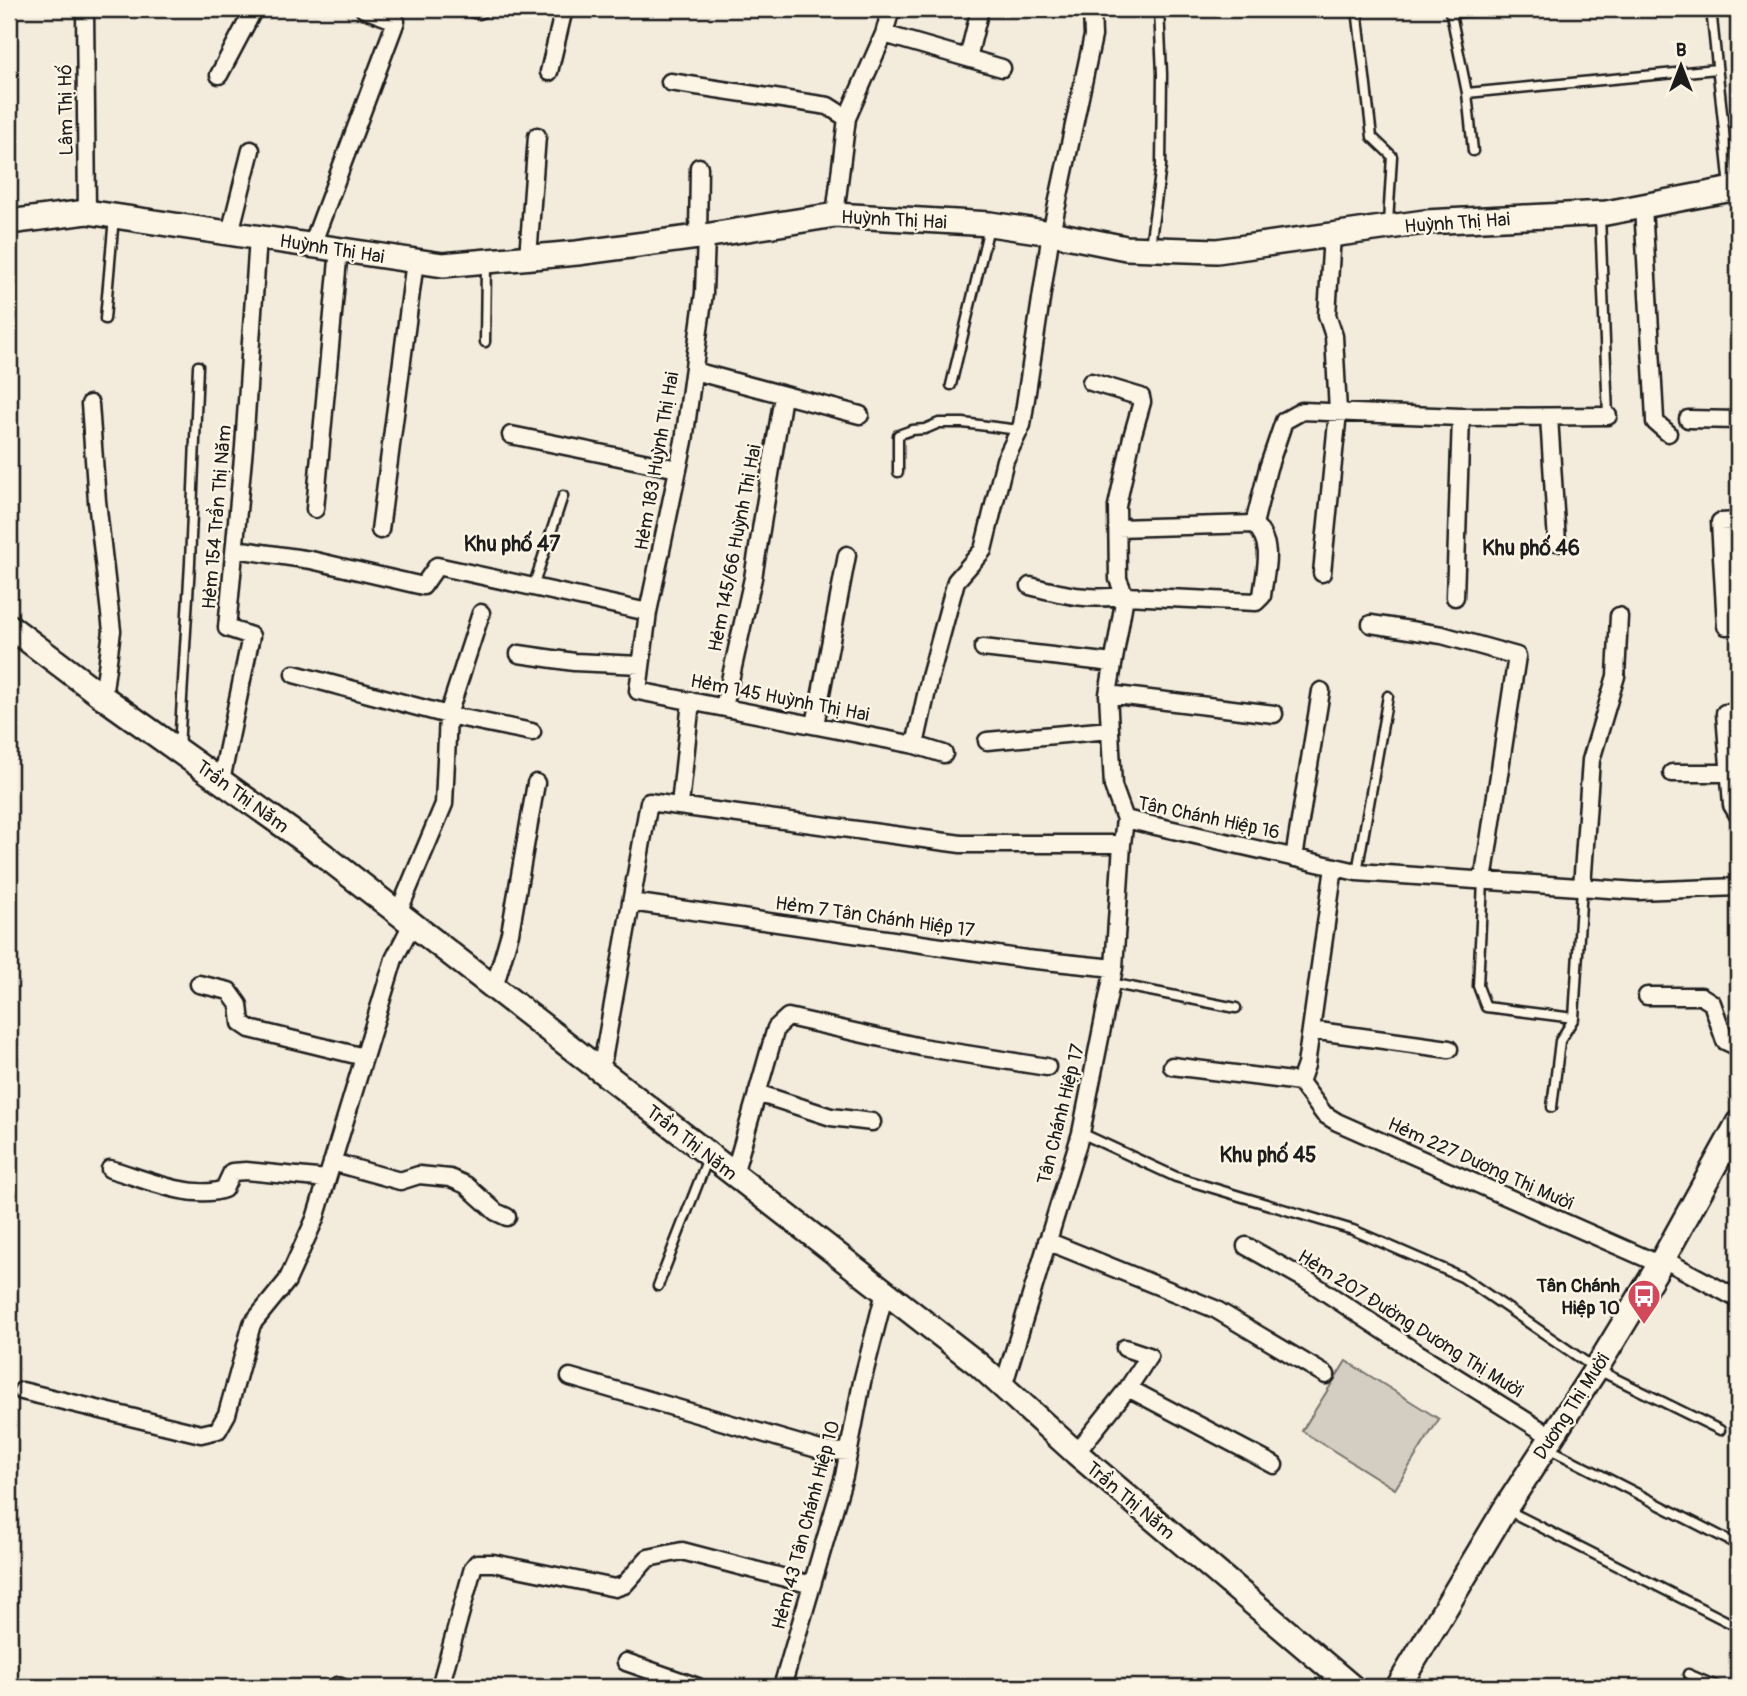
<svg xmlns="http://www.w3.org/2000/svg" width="1747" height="1696" viewBox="0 0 1747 1696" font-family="Pangolin,sans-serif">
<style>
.green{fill:#d3cec1;stroke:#78756e;stroke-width:2}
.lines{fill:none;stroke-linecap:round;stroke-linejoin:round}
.lane-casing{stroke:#1c1c1c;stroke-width:13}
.street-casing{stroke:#1c1c1c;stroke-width:21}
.secondary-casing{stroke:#1c1c1c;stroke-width:28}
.path{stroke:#1c1c1c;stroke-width:3.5;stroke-dasharray:5 5;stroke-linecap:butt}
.lane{stroke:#fcf5e5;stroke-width:8}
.street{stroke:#fcf5e5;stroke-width:16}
.secondary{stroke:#fcf5e5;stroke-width:23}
.labels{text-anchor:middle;stroke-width:5;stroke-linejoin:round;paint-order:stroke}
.street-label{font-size:19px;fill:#1c1c1c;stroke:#fcf5e5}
.poi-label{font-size:19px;font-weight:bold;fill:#1c1c1c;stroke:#fcf5e5;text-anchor:end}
.neighbourhood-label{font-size:21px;font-weight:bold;fill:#1c1c1c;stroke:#fcf5e5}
</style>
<rect width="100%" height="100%" fill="#f3ecdd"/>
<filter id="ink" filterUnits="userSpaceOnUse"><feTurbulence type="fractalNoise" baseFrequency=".0143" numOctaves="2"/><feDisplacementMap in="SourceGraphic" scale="14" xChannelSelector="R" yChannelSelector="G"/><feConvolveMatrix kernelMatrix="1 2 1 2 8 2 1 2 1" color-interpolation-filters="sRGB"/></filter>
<g filter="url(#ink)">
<!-- green -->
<path class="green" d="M1346,1361L1439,1419L1395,1489L1302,1431Z"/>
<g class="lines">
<defs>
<path id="lane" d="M1357,9L1372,137L1392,156L1388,223
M1450,9L1467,93L1473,151
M1711,9L1730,187
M1450,13L1490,9
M1467,93L1717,69
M1600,216L1608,416
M1150,246L1161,166L1162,74L1159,9
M105,319L114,217
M485,342L486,264
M951,385L989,227
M898,472V435L912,430L925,429L939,423H963L1019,430
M533,587L563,496
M179,748L190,563L198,366
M1357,872L1388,696
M1483,881L1478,986L1486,1007L1574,1018
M1110,983L1236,1008
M1552,1107L1560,1041L1574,1018L1582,887
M1081,1133L1176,1177L1353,1230L1462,1277L1596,1369L1720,1430
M658,1286L708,1158
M1548,1448L1738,1545
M1507,1510L1738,1627
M1688,1674L1718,1687"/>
<path id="street" d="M85,9L87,212
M474,9L479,10
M884,34L1002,68
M968,58L980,9
M549,72L564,9
M219,75L254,9
M670,82L828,106L847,118
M1643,206L1655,419V422L1668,433
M835,215L847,118L884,34L891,9
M230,233L251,150
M706,236L704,293L684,441L648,612L638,691L915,745L930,677L956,581L983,550L1005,460L1022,425L1051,233L1093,36L1092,9
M698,237L699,167
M312,245L396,21L364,9
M528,257L537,136
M694,371L860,415
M90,404L97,501L112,631L103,697
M1549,417L1557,542
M1688,419L1738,420
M511,435L678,469
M315,509L339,249
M1738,521L1720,522L1726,626L1738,625
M1117,528L1254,524L1268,468L1284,421L1302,411L1461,417L1608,416
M380,530L415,261
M235,549L311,560L423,586L437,566L648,612
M1322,573L1338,412L1334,336L1327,315L1332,235
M1030,586C1069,596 1085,600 1125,596L1118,579L1117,506L1132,437L1142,402L1141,397L1091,382
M1455,597L1461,417
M481,613L448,715L532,732
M1371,624L1442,635L1517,656L1483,881
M983,648L1113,663
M519,654L574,662L641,665
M294,674L448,715L444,804L398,913
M1108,694L1274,714
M724,707L753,578L783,396
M1738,713H1725L1732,805L1738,815
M815,725L847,555
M987,741L1110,730
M915,745L944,754
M1672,773H1730
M221,781L251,636L227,628L244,447L258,237
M680,805L691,701
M1125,819L1113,786L1108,694L1125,596L1256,602L1262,596C1265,570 1275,544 1254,524
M1294,858L1321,691
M1582,887L1591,760L1616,676L1619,616
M631,902L1026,959L1114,968
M199,984L229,991L239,1005L241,1023L250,1029L364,1057
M494,988L510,933L536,783
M1647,996H1701L1712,1003L1725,1041L1738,1047
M1311,1030L1449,1049
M1172,1066L1300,1082L1306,1065L1334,867
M601,1071L649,802L961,844H1122L1125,819L1357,872L1638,891L1738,887
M1300,1082L1324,1114L1337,1122L1659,1264
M757,1093L831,1117L872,1122
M332,1162L400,1181L419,1175L450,1178L466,1185L496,1212L507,1217
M110,1169C142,1178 192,1201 224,1189L232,1172L246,1171L327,1179
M734,1174L776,1028L788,1017L921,1047L1047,1067
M1047,1241L1215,1309L1326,1375
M1246,1246L1310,1282L1413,1350L1552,1437
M1663,1259L1738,1299
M570,1377L824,1451L849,1452
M1003,1387L1081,1133L1114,968L1122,844
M1128,1388L1274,1465
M22,1391L201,1434L218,1430L227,1414L252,1324L287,1281L315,1219L394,959L412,924
M1076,1453L1128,1388L1149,1356L1125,1348
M626,1662L698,1687
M337,1686L341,1687
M440,1687L473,1568L477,1563H493L615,1588L624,1585L648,1558L682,1551L812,1585
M782,1687L844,1476L862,1382L885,1292"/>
<path id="secondary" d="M9,222L87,212L443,265L577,253L698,237L835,215L990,224L1051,233L1126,248L1217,251L1425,222L1606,213L1738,188
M9,626L103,697L312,846L978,1364L1076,1453L1352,1687
M1398,1687L1505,1509L1596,1369L1663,1259L1738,1123"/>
</defs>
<!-- lane casing -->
<use href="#lane" class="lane-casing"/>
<!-- street casing -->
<use href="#street" class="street-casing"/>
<!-- secondary casing -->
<use href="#secondary" class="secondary-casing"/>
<!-- path -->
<path class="path" d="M9,575L11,609"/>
<!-- lane -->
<use href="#lane" class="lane"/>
<!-- street -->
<use href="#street" class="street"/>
<!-- secondary -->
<use href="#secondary" class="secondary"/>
</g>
</g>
<!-- icons -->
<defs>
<symbol id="bus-pin" viewBox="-11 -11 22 30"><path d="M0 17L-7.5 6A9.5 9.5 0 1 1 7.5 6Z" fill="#d1495b" stroke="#fcf5e5"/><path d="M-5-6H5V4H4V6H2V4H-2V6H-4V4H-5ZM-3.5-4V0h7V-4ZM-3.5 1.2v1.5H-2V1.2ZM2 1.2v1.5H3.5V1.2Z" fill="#fff"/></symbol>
</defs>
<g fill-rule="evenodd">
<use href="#bus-pin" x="1625" y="1277" width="38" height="52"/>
</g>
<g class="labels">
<!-- street labels -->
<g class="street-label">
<text transform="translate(65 110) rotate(-91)" y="7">Lâm Thị Hố</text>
<text transform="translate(894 219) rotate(3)" y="7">Huỳnh Thị Hai</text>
<text transform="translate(1457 222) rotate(-4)" y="7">Huỳnh Thị Hai</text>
<text transform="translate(332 248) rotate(9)" y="7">Huỳnh Thị Hai</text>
<text transform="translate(656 461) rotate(-80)" y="7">Hẻm 183 Huỳnh Thị Hai</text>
<text transform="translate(216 517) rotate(-85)" y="7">Hẻm 154 Trần Thị Năm</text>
<text transform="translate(734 548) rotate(-79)" y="7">Hẻm 145/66 Huỳnh Thị Hai</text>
<text transform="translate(780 697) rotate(11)" y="7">Hẻm 145 Huỳnh Thị Hai</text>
<text transform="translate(243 796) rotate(36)" y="7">Trần Thị Năm</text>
<text transform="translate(1209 817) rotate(12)" y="7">Tân Chánh Hiệp 16</text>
<text transform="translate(875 916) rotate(8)" y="7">Hẻm 7 Tân Chánh Hiệp 17</text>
<text transform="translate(1060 1114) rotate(-76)" y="7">Tân Chánh Hiệp 17</text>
<text transform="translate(692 1142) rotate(38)" y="7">Trần Thị Năm</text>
<text transform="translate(1481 1163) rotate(24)" y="7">Hẻm 227 Dương Thị Mười</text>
<text transform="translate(1411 1323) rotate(32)" y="7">Hẻm 207 Đường Dương Thị Mười</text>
<text transform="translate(1571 1406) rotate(-57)" y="7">Dương Thị Mười</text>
<text transform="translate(1131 1500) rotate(40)" y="7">Trần Thị Năm</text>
<text transform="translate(805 1525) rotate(-75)" y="7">Hẻm 43 Tân Chánh Hiệp 10</text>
</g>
<!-- poi labels -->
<g class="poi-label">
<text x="1620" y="1292">Tân Chánh<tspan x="1620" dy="22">Hiệp 10</tspan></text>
</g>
<!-- neighbourhood labels -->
<g class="neighbourhood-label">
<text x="512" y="551">Khu phố 47</text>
<text x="1531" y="555">Khu phố 46</text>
<text x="1268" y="1162">Khu phố 45</text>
</g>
</g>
<!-- margin -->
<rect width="1747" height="1696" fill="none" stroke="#fcf5e5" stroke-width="35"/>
<rect x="18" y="18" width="1712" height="1661" fill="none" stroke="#1c1c1c" stroke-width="2.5" filter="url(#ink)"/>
<!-- north arrow -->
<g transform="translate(1681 66)" stroke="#fcf5e5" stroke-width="5" paint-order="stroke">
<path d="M0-5L12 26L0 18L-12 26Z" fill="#1c1c1c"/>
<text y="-10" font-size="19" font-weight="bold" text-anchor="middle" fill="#1c1c1c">B</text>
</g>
</svg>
